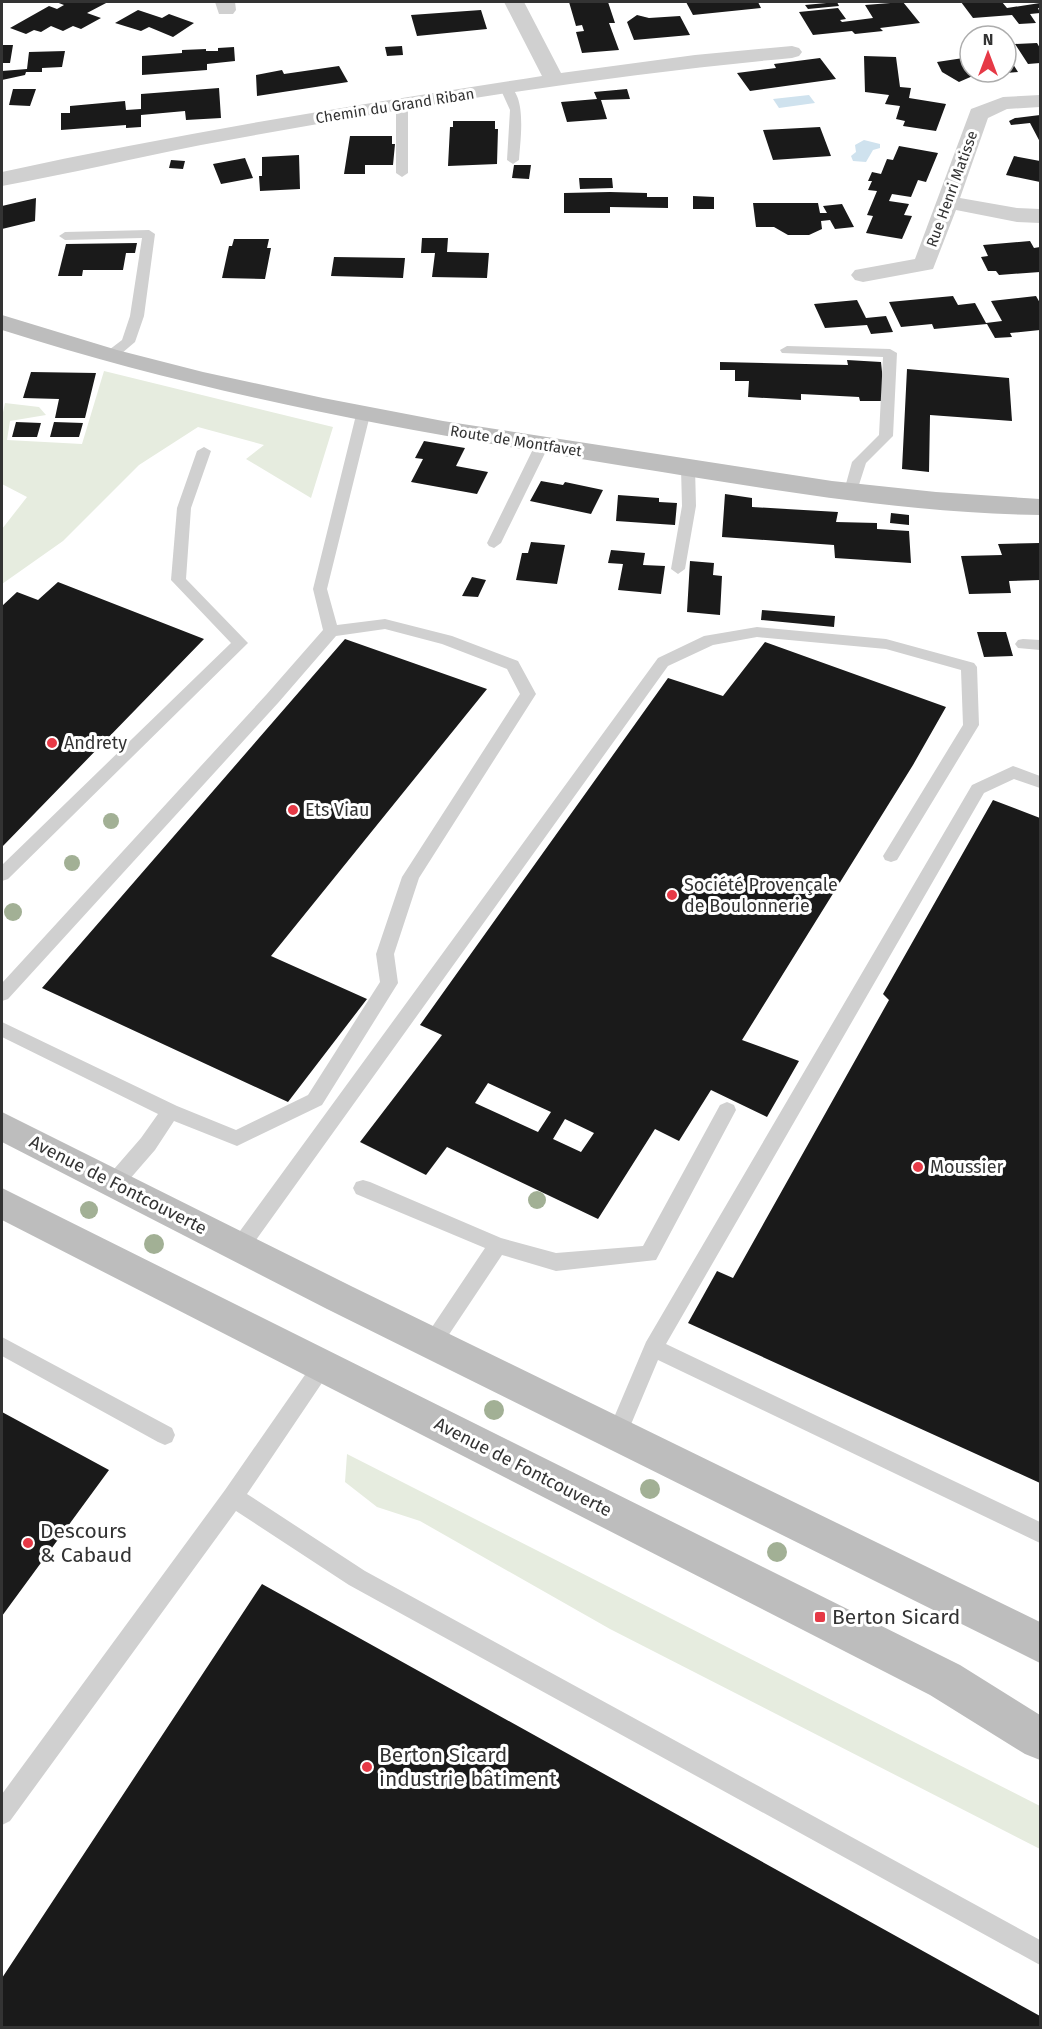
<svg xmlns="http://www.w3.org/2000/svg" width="1042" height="2029" viewBox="0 0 1042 2029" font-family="'Fira Sans',sans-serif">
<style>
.green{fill:#e6ecdf}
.water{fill:#cfe2ee}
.building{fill:#1a1a1a;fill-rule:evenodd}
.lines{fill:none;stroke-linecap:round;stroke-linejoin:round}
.lane{fill:#d0d0d0;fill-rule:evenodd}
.street{fill:#d0d0d0;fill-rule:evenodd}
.secondary{fill:#bdbdbd;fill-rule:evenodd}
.tree{fill:#a2b095}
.poi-dot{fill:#e63946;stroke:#fff;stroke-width:2}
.labels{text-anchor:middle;stroke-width:6;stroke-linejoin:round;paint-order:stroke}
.far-street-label{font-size:15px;fill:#333;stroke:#fff}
.poi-label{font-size:18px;fill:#333;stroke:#fff;text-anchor:start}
.street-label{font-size:18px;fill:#333;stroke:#fff}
.near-poi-label{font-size:21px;fill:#333;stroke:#fff;text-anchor:start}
</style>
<rect width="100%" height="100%" fill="#fff"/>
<!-- green -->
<path class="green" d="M104,371L333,427L311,498L246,459L264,445L198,427L139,465L63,541L2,584V529L27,497L2,484V417L5,403L39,407L46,415L10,421L7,440L82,444Z
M347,1454L1040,1806V1849L610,1629L420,1521L377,1507L345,1482Z"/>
<!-- water -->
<path class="water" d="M809,95L815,103L779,108L773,99Z
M864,140L880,144V148L873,150L866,162L853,161L851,156L856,152L855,145Z"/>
<!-- building -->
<path class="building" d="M56,2H108L87,13L101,18L81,29L73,26L63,31L51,26L41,32L34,30L26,34L10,28L49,6L57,9L64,5Z
M569,2H608L615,23H609L619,50L582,53L576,32L584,31L582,25L576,26Z
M686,2H758L761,8L693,15Z
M837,2L839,6L808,9L805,5Z
M903,2L920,23L880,28L883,31L855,34L852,31L813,35L799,12L838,8L846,19L840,20L842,22L873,18L865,5Z
M961,2H1002L1007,8L1040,3V8H1038L1040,13L1030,14L1036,23L1019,24L1012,15L973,18Z
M138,10L162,18L169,14L194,23L173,37L149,27L141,31L115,23Z
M481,10L487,29L417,36L411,15Z
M637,15L649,18L680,16L690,35L634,40L627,22Z
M1037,43L1040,48V63L1028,64L1015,44Z
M2,45H13L10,63H2Z
M402,46L403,55L387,56L385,47Z
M234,47L235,61L207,64V70L142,75V56L182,53V50L206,49V51H218V48Z
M65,51L62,67L42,68V72H26L25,75L2,80V71L27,69L29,52Z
M1006,53L1018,72L1006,73Z
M864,56L896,57L900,87L911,88L909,98L946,104L936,131L903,126L905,121L896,119L900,106L885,104L889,95L865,92Z
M970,57V72L984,73L975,75L959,82L942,72L937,62Z
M820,58L836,79L750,91L737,73L776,68L774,64Z
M339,66L348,82L257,96L256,75L282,70L284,74Z
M219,88L221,118L186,120L185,111L141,115V127L126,128V125L61,130V113H70V106L125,101L126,110L141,109V94Z
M13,89H36L30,106L9,105Z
M627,89L630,99L601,100L607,119L567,122L561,102L597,99L594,92Z
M1040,115V142L1030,123L1011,125L1009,121L1015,118Z
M453,121H495V129H498L497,164L448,166L450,127H453Z
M820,127L831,156L773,160L763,130Z
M350,136H392V144H395L393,165H365V174H344Z
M899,146L938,153L926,182L918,180L911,197L892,194L889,201L909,204L904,215L912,216L902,239L866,233L873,216L867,215L877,191L868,190L872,181H868L872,172L881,174L887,159L893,160Z
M299,155L300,189L260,191L259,176H262V157Z
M1014,156L1040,161V182L1006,175Z
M245,158L253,178L221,184L213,164Z
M171,160L185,161L183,169L169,168Z
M514,165H531L529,179L512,178Z
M579,178H612L613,188L580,189Z
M610,192L647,193V197H668V208L610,207V213H564V193Z
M693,196L714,197V209H693Z
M36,198L35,221L2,229V206Z
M753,203H818L820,213H827L823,206L842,204L854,227L835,229L830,220L821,221L822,229L809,235H788L774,227H756Z
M422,238H448L447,252L489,253L487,278L432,277L435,253H421Z
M234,239H269L267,248H271L265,279L222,278L229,246H232Z
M1030,241L1034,248L1040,247V272L999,275L996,271H988L981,257L988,256L983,245Z
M137,243L135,253H126L123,270H83L82,276H58L66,244Z
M334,257L405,258L403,278L331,276Z
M953,296L958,305L975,303L986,323L1002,321L991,301L1036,296L1040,303V330L1010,333L1012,337L995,338L987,324L934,329L932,324L901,327L889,302Z
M857,300L866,318L886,316L893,332L871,334L867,325L825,328L814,304Z
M847,360L881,362L885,401H860L859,397L801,394V400L748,397L749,381H735V370H720V362L848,365Z
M907,369L1009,378L1012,421L930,415L929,472L902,469Z
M31,372L96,373L85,418H55L59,399L23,398Z
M16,422L41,423L37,437H12Z
M54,422L83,423L79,437H50Z
M424,441L465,448L456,466L488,472L477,494L411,482L423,459L415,458Z
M541,481L563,485L565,482L603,490L591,514L530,501Z
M725,494L752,498V507L838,512L836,522L877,523V529L909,531L911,563L835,558L834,545L722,537Z
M618,495L659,498V502L677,503L675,525L616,521Z
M891,513L909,515V525L890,523Z
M531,542L565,545L557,584L516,580L522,553H528Z
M1040,543V580L1009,581L1011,593L969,594L961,556L1002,555L998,544Z
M611,550L645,553L643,565L665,566L661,594L618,590L623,564L608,563Z
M690,561L714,563L713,575L722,576L720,615L687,612Z
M472,577L486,580L478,597L462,596Z
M58,582L204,639L2,847V606L17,592L38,600Z
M762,610L835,616L834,627L761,620Z
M977,632H1006L1013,656L984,657Z
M345,639L487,689L271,956L367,999L288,1102L42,988Z
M765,642L946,707L913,765L742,1040L799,1061L767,1117L711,1090L679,1141L655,1129L598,1219L447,1147L426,1175L360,1142L442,1035L420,1025L668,678L723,696ZM488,1083L551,1112L538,1132L475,1103ZM565,1119L594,1133L581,1152L553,1139Z
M993,800L1040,818V1483L688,1323L717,1271L733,1278L889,1000L883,994Z
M2,1412L109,1470L2,1616Z
M262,1584L1040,2016V2028H2V1978Z"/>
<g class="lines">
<!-- lane -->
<path class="lane" d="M506,85C528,92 520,142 519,160L513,164L507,160L510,110L500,88Z
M402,102L408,105V173L402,177L396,173V105Z
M149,230L155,234L144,316L135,342L115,359H105L103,356L105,353L122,340L130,316L142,238L65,240L59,236L65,232Z
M787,346L890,349L897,353L893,436L866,463L856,494H846L844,491L852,462L879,435L883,357L782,353L780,350Z
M363,411L370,415L327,589L337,625L385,619L452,636L518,661L536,694L419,878L394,954L398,983L322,1105L237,1146L174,1121L155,1150L122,1188L115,1190L108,1188L105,1182L108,1176L141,1138L158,1114L2,1037V1022L177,1106L236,1130L308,1095L380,982L376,954L402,877L520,694L507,669L442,644L385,629L336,636L278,703L8,999L2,1001V983L266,695L323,630L313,589L356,415Z
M542,441L549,445L501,543L494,548L489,546L487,543L535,445Z
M204,447L211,451L191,508L186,579L248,643L8,879L2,881V865L231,643L171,580L177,508L197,451Z
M688,464L695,468L696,506L685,569L678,574L671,569L682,506L681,468Z
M757,627L886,639L974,663L977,667L979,725L897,860L891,862L885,860L883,856L963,725L961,670L886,649L757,637L713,645L668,666L246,1254L239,1256L232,1254L229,1248L232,1242L658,658L704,636Z
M1023,639L1040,640V650L1018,648L1015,644L1018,640Z
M1013,766L1040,776V788L1014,779L984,793L666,1344L1040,1522V1543L658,1360L624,1441L617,1444L610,1441L607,1434L646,1342L972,785Z
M727,1102L734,1105L736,1110L656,1260L556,1271L502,1255L440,1348L433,1351L426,1348L423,1342L426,1336L485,1248L356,1194L353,1188L356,1182L363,1180L370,1182L501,1238L556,1253L643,1246L720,1105Z
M2,1337L172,1428L175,1435L172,1442L165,1445L158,1442L2,1356Z
M323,1356L330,1359L333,1365L330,1371L247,1494L365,1571L1040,1940V1965L349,1585L236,1511L10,1821L2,1825V1794L225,1490L316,1359Z"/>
<!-- street -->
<path class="street" d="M215,2H235L236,10L233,14H219Z
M504,2H524L561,73L695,55L792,46L799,48L802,52L799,56L792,58C594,76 397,109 201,145C135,158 68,174 2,186V172C180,133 361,104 542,76Z
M1040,95V107L1007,109L988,118L960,198L1017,208L1040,209V223L1017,222L956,210L933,269L863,282L855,280L851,275L855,270L915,259L971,109L1003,97Z"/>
<!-- secondary -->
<path class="secondary" d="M2,315L117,350L203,372L323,398L443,421L832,481L936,492L1040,499V515C901,513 762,488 624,466C413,432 205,395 2,330Z
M2,1112L353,1287L1040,1622V1663L327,1309L2,1142Z
M2,1188L960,1665L1040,1715V1760L1025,1754L930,1695L2,1220Z"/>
</g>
<!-- trees -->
<g class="tree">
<circle cx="111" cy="821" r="8"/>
<circle cx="72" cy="863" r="8"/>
<circle cx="13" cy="912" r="9"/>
<circle cx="537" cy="1200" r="9"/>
<circle cx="89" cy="1210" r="9"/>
<circle cx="154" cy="1244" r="10"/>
<circle cx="494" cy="1410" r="10"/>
<circle cx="650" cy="1489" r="10"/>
<circle cx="777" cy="1552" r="10"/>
</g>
<!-- markers -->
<g class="poi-dot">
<circle cx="52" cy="743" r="6"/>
<circle cx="293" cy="810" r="6"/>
<circle cx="672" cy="895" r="6"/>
<circle cx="918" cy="1167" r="6"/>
<circle cx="28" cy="1543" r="6"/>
<rect x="814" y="1611" width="12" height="12" rx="3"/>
<circle cx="367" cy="1767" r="6"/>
</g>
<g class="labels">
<!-- far-street labels -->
<g class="far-street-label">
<text transform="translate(395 106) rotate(-9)" y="5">Chemin du Grand Riban</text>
<text transform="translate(952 189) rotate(-70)" y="5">Rue Henri Matisse</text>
<text transform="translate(516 441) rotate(9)" y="5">Route de Montfavet</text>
</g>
<!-- poi labels -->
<g class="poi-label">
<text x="64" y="749">Andrety</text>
<text x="305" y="816">Ets Viau</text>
<text x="684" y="891">Société Provençale<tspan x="684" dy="21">de Boulonnerie</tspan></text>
<text x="930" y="1173">Moussier</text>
</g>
<!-- street labels -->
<g class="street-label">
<text transform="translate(118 1185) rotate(27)" y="6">Avenue de Fontcouverte</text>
<text transform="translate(523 1467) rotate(27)" y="6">Avenue de Fontcouverte</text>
</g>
<!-- near-poi labels -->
<g class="near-poi-label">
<text x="40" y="1538">Descours<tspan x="40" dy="24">&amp; Cabaud</tspan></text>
<text x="832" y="1624">Berton Sicard</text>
<text x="379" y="1762">Berton Sicard<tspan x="379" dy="24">industrie bâtiment</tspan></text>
</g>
</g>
<!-- border -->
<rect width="1042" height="2029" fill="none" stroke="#333333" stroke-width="6"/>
<!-- north arrow -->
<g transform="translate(988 54)"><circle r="28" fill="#ffffff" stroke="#adadad" stroke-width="1.5"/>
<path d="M0-4.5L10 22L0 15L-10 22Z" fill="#e63946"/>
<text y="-9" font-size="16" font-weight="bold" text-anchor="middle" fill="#333333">N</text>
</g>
</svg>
